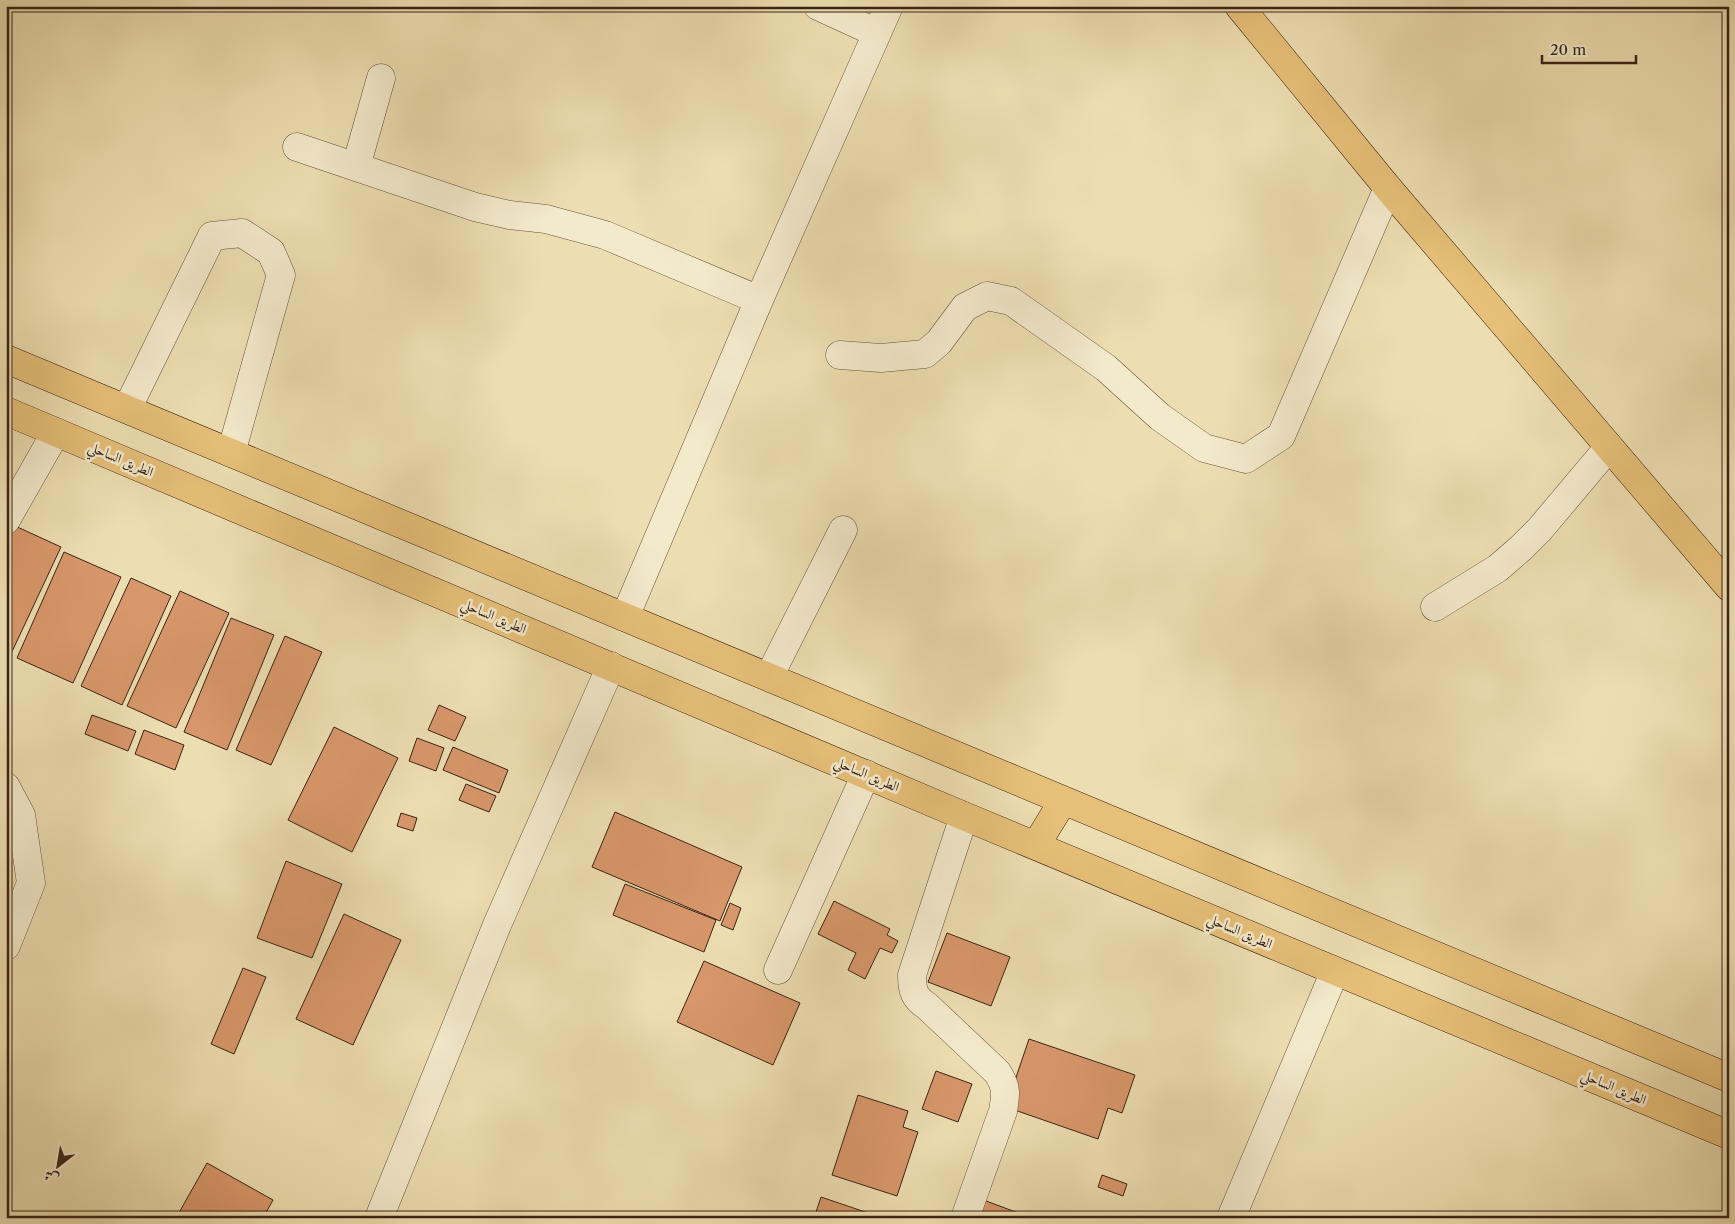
<svg xmlns="http://www.w3.org/2000/svg" width="1735" height="1224" viewBox="0 0 1735 1224" font-family="'Libre Caslon Text',Amiri,serif">
<style>
.building{fill:#d8976a;stroke:#3a2418}
.lines{fill:none;stroke-linecap:round;stroke-linejoin:round}
.minor-casing{stroke:#67523e;stroke-width:29}
.major-casing{stroke:#3a2418;stroke-width:29}
.highway-casing{stroke:#3a2418;stroke-width:29}
.minor{stroke:#f3eacc;stroke-width:28}
.major{stroke:#e6bf78;stroke-width:28}
.highway{stroke:#e6bf78;stroke-width:28}
.labels{text-anchor:middle;stroke-width:5;stroke-linejoin:round;paint-order:stroke}
.street-label{font-size:14px;fill:#3a2418;stroke:#f3eacc}
</style>
<rect width="100%" height="100%" fill="#eddeb1"/>
<filter id="stains"><feTurbulence type="fractalNoise" baseFrequency=".004" numOctaves="4"/><feColorMatrix values="0 0 0 0 .2 0 0 0 0 .09 0 0 0 0 .02 0 0 0 .5 -.17"/></filter>
<radialGradient id="worn" r=".72"><stop offset=".6" stop-color="#630" stop-opacity="0"/><stop offset="1" stop-color="#630" stop-opacity=".3"/></radialGradient>
<!-- building -->
<path class="building" d="M13,525L61,547L10,656L6,654V539Z
M64,552L121,577L73,683L17,658Z
M131,578L171,596L122,705L81,686Z
M180,591L229,613L176,728L127,706Z
M231,618L274,635L227,750L184,732Z
M285,636L322,652L271,765L236,750Z
M439,705L466,717L455,741L428,730Z
M92,715L136,731L128,751L85,734Z
M334,727L398,758L352,852L288,820Z
M144,730L184,745L175,770L135,754Z
M417,738L444,748L436,771L409,761Z
M453,747L508,770L499,793L443,770Z
M466,784L496,796L489,812L459,800Z
M615,812L742,867L720,921L592,867Z
M401,813L417,818L413,831L397,826Z
M286,861L342,884L312,958L257,938Z
M625,884L716,920L704,952L613,915Z
M834,901L890,929L887,935L898,941L892,953L880,948L865,979L848,970L856,953L818,934Z
M730,903L741,908L733,930L721,925Z
M344,914L401,940L353,1045L296,1019Z
M947,933L1010,957L991,1006L928,982Z
M704,961L800,1003L773,1065L677,1022Z
M243,968L266,977L234,1054L211,1044Z
M1029,1039L1135,1075L1122,1113L1108,1108L1098,1139L1006,1107Z
M936,1071L972,1084L958,1122L922,1109Z
M858,1095L908,1111L903,1127L918,1132L897,1196L832,1175Z
M207,1163L273,1200L263,1218H176Z
M1102,1175L1127,1184L1123,1196L1098,1187Z
M821,1197L883,1218H814Z
M978,1198L1032,1218H970Z"/>
<g class="lines">
<defs>
<path id="minor" d="M818,6L877,33
M297,147L475,207L510,215L546,219L605,235L759,300
M356,167L381,78
M840,355L881,358L925,354L939,342L965,307L987,296L1011,301L1106,368L1160,417L1204,448L1246,459L1281,436L1388,188
M127,409L212,236L242,233L271,252L281,275L231,453
M6,520L56,432
M1435,607L1498,568L1521,548L1540,529L1609,447
M625,617L759,300L889,6
M769,677L843,530
M6,787L21,815L31,883L6,946
M964,816L912,975C912,990 914,998 927,1006L997,1072C1007,1087 1006,1094 1003,1111L965,1218
M778,970L866,774
M379,1218L497,925L611,666
M1231,1218L1335,971"/>
<path id="major" d="M1239,6L1388,188L1729,587"/>
<path id="highway" d="M6,359L1729,1078
M6,411L964,816L1729,1135
M1036,845L1063,801"/>
</defs>
<!-- minor casing -->
<use href="#minor" class="minor-casing"/>
<!-- major casing -->
<use href="#major" class="major-casing"/>
<!-- highway casing -->
<use href="#highway" class="highway-casing"/>
<!-- minor -->
<use href="#minor" class="minor"/>
<!-- major -->
<use href="#major" class="major"/>
<!-- highway -->
<use href="#highway" class="highway"/>
</g>
<g class="labels">
<!-- street labels -->
<g class="street-label">
<text transform="translate(121 459) rotate(23)" y="5">الطريق الساحلي</text>
<text transform="translate(494 616) rotate(23)" y="5">الطريق الساحلي</text>
<text transform="translate(867 774) rotate(23)" y="5">الطريق الساحلي</text>
<text transform="translate(1240 931) rotate(23)" y="5">الطريق الساحلي</text>
<text transform="translate(1614 1087) rotate(23)" y="5">الطريق الساحلي</text>
</g>
</g>
<!-- margin -->
<rect width="1735" height="1224" fill="none" stroke="#eddeb1" stroke-width="25"/>
<rect x="8" y="8" width="1720" height="1209" fill="none" stroke="#3a2418" stroke-width="2.5"/>
<rect x="12" y="12" width="1710" height="1199" fill="none" stroke="#3a2418"/>
<!-- north arrow -->
<g transform="translate(58 1166) rotate(211)" stroke="#f3eacc" stroke-width="4" paint-order="stroke">
<path d="M0-4L9 19L0 12L-9 19Z" fill="#3a2418"/>
<text y="-8" font-size="14" font-weight="bold" text-anchor="middle" fill="#3a2418">ش</text>
</g>
<!-- scale -->
<path d="M1542 55v8h94v-8" fill="none" stroke="#3a2418" stroke-width="2.5"/>
<text x="1550" y="55" font-size="15" fill="#3a2418" stroke="#f3eacc" stroke-width="4" paint-order="stroke">20 m</text>
<rect width="100%" height="100%" filter="url(#stains)"/>
<rect width="100%" height="100%" fill="url(#worn)"/>
</svg>
